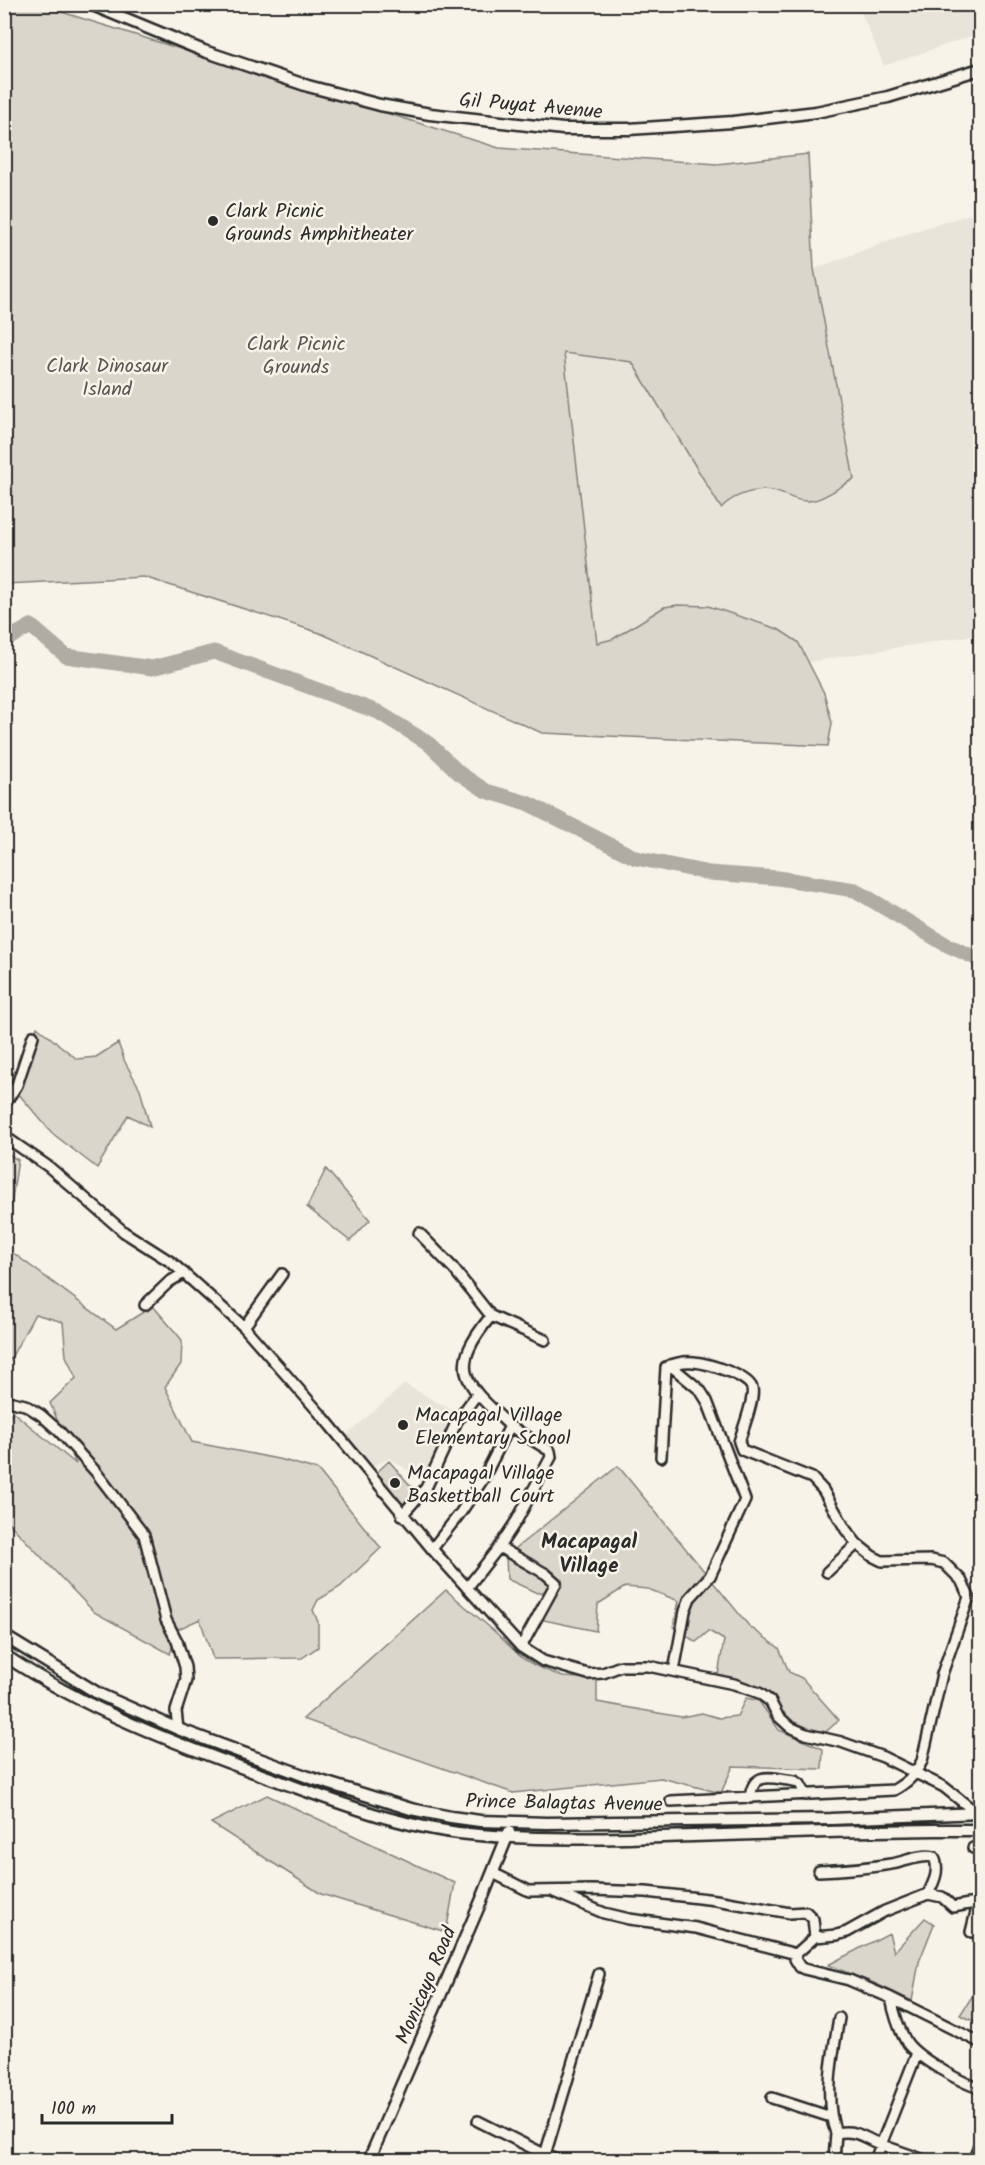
<svg xmlns="http://www.w3.org/2000/svg" width="985" height="2165" viewBox="0 0 985 2165" font-family="Kalam,sans-serif">
<style>
.built{fill:#e8e4da}
.green{fill:#dad6cc;stroke:#82807c;stroke-width:1.5}
.lines{fill:none;stroke-linecap:round;stroke-linejoin:round}
.river{stroke:#afaca4;stroke-width:15}
.minor-casing{stroke:#2b2b2b;stroke-width:14}
.major-casing{stroke:#2b2b2b;stroke-width:15}
.minor{stroke:#f7f3e8;stroke-width:9}
.major{stroke:#f7f3e8;stroke-width:10}
.poi-dot{fill:#2b2b2b;stroke:#f7f3e8;stroke-width:2}
.labels{text-anchor:middle;stroke-width:5;stroke-linejoin:round;paint-order:stroke}
.street-label{font-size:20px;fill:#2b2b2b;stroke:#f7f3e8}
.poi-label{font-size:20px;fill:#2b2b2b;stroke:#f7f3e8;text-anchor:start}
.park-label{font-size:20px;fill:#575653;stroke:#f7f3e8}
.neighbourhood-label{font-size:21px;font-weight:bold;fill:#2b2b2b;stroke:#f7f3e8}
</style>
<rect width="100%" height="100%" fill="#f7f3e8"/>
<filter id="ink" filterUnits="userSpaceOnUse"><feTurbulence type="fractalNoise" baseFrequency=".0167" numOctaves="2"/><feDisplacementMap in="SourceGraphic" scale="12" xChannelSelector="R" yChannelSelector="G"/><feConvolveMatrix kernelMatrix="1 2 1 2 8 2 1 2 1" color-interpolation-filters="sRGB"/></filter>
<g filter="url(#ink)">
<!-- built -->
<path class="built" d="M858,5H976L980,16V33L884,66Z
M980,211V634L809,662L798,642L778,629L708,606L678,605L664,607L613,639L597,644L564,353L632,362L721,507L743,493L774,491L806,501L854,479L814,269L906,234Z
M405,1384L453,1411L424,1482L390,1458L371,1467L343,1438Z"/>
<!-- green -->
<path class="green" d="M5,5H39L499,148L717,164L808,154L814,269L854,479C840,486 824,500 808,501C798,502 786,495 777,492C758,487 734,494 721,508L632,362L564,353L597,643L613,639L664,607L678,605L708,606L778,629L798,642L824,693L832,723L828,746L542,733L320,633L144,577L5,584Z
M37,1027L77,1059L96,1057L118,1043L125,1062L140,1089L150,1127L128,1115L97,1168L52,1133L17,1092Z
M5,1152L18,1160L5,1245Z
M326,1169L370,1220L350,1241L307,1207Z
M5,1247L116,1329L153,1306L182,1340L181,1364L165,1387L192,1442L283,1460L318,1470L381,1548L340,1587L318,1600L313,1610L318,1622V1647L302,1658L213,1659L200,1619L178,1629L170,1654L94,1612L5,1519V1419L13,1412L76,1464L50,1403L76,1378L66,1356L63,1322L35,1314L5,1369Z
M389,1461L416,1492L402,1505L374,1475Z
M618,1466L749,1626L779,1648L789,1672L802,1678L839,1720L819,1738L787,1724L765,1701L717,1681L724,1640L709,1631L696,1642L673,1627L679,1601L648,1589L625,1587L598,1604L596,1631L539,1619L556,1589L537,1593L507,1579L506,1556Z
M446,1590L494,1631L522,1658L536,1666L563,1677L597,1679V1702L681,1717L702,1713L719,1718L737,1716L746,1698L759,1701L779,1730L823,1749L822,1769L733,1766L721,1793L661,1778L513,1793L303,1719Z
M267,1795L455,1883L446,1932L321,1894L211,1823Z
M925,1918L934,1924L919,1962L912,2001L874,1983L828,1965L889,1933L894,1952Z
M980,1989V2024L960,2015L973,1995Z"/>
<g class="lines">
<!-- river -->
<path class="river" d="M4,641L31,626L66,656L152,668L214,652L378,712L428,743L459,773L486,791L527,803L636,858L709,873L778,878L855,890L945,944L980,960"/>
<defs>
<path id="minor" d="M4,1105L17,1085L33,1036
M4,1136L49,1167L124,1232L171,1262L244,1327L324,1418L432,1549L521,1647L543,1661L588,1674L603,1673L621,1666H648L734,1684L759,1693L770,1701L778,1716L790,1727L806,1734L841,1742L883,1757L944,1787L974,1811L980,1813
M419,1233L453,1268L491,1316L545,1340
M145,1305L169,1282L184,1273
M244,1327L282,1274
M670,1365L700,1390L707,1401L745,1500L710,1576L690,1598L685,1611L674,1671
M4,1400L25,1405L41,1415L59,1431L95,1471L144,1535L166,1620L177,1641L185,1667L186,1680L176,1711L178,1729
M661,1457L666,1367C675,1363 684,1361 694,1362C706,1363 748,1375 752,1388C755,1399 742,1431 739,1442L742,1450L812,1478L823,1490L846,1530L857,1544L872,1556L882,1561L931,1560L944,1563L961,1580L969,1597L942,1674L922,1761C915,1775 908,1782 894,1790L671,1801
M402,1515L426,1488L457,1421L477,1394
M499,1547L546,1574L556,1583L521,1647
M432,1549L461,1512L483,1479L510,1426C465,1383 446,1371 491,1316
M827,1572L857,1544
M467,1588L499,1547L517,1520L551,1457L550,1451L510,1426
M750,1798C753,1769 773,1779 795,1781L800,1784L806,1795
M973,1848H980
M819,1871C843,1870 867,1868 891,1864C905,1862 920,1854 934,1857C940,1870 934,1882 928,1894
M493,1873L529,1891L592,1890L646,1892L716,1900L790,1913L806,1912L813,1919L815,1937
M554,1892L604,1913L629,1919L696,1928L796,1954L815,1937L837,1935L847,1932L885,1911L928,1894L942,1897L953,1907L969,1904H978L971,1932
M796,1954L795,1959L800,1967L804,1969L849,1980L891,1998L979,2042
M891,1998C894,2013 899,2030 907,2043C918,2058 963,2084 980,2088
M839,2018C833,2053 823,2099 836,2133C858,2129 863,2138 882,2145C896,2150 911,2155 924,2160
M772,2098L831,2117
M478,2121L556,2160
M545,2155L599,1974
M834,2160L836,2133
M875,2160L917,2053
M974,2160L980,2142"/>
<path id="major" d="M90,4L204,51L308,86L380,105L430,114L563,129H629L733,122L816,112L888,97L980,69
M4,1636L99,1694L178,1729L311,1778L411,1809L451,1817L480,1821L547,1823L831,1819L980,1813
M4,1655C88,1711 179,1745 273,1779C340,1803 407,1830 479,1835C550,1841 621,1838 693,1836C774,1833 855,1831 936,1830H980
M369,2160L482,1899L509,1832"/>
</defs>
<!-- minor casing -->
<use href="#minor" class="minor-casing"/>
<!-- major casing -->
<use href="#major" class="major-casing"/>
<!-- minor -->
<use href="#minor" class="minor"/>
<!-- major -->
<use href="#major" class="major"/>
</g>
</g>
<!-- markers -->
<g class="poi-dot">
<circle cx="213" cy="221" r="6"/>
<circle cx="403" cy="1425" r="6"/>
<circle cx="395" cy="1483" r="6"/>
</g>
<g class="labels">
<!-- street labels -->
<g class="street-label">
<text transform="translate(531 105) rotate(5)" y="7">Gil Puyat Avenue</text>
<text transform="translate(564 1802) rotate(1)" y="7">Prince Balagtas Avenue</text>
<text transform="translate(425 1985) rotate(-67)" y="7">Monicayo Road</text>
</g>
<!-- poi labels -->
<g class="poi-label">
<text x="225" y="217">Clark Picnic<tspan x="225" dy="23">Grounds Amphitheater</tspan></text>
<text x="415" y="1421">Macapagal Village<tspan x="415" dy="23">Elementary School</tspan></text>
<text x="407" y="1479">Macapagal Village<tspan x="407" dy="23">Baskettball Court</tspan></text>
</g>
<!-- park labels -->
<g class="park-label">
<text x="296" y="350">Clark Picnic<tspan x="296" dy="23">Grounds</tspan></text>
<text x="107" y="372">Clark Dinosaur<tspan x="107" dy="23">Island</tspan></text>
</g>
<!-- neighbourhood labels -->
<g class="neighbourhood-label">
<text x="589" y="1548">Macapagal<tspan x="589" dy="24">Village</tspan></text>
</g>
</g>
<!-- margin -->
<rect width="985" height="2165" fill="none" stroke="#f7f3e8" stroke-width="24"/>
<rect x="12" y="12" width="961" height="2141" fill="none" stroke="#2b2b2b" stroke-width="2" filter="url(#ink)"/>
<!-- scale -->
<path d="M42 2114v9h130v-9" fill="none" stroke="#2b2b2b" stroke-width="3"/>
<text x="51" y="2114" font-size="18" fill="#2b2b2b" stroke="#f7f3e8" stroke-width="4.5" paint-order="stroke">100 m</text>
</svg>
